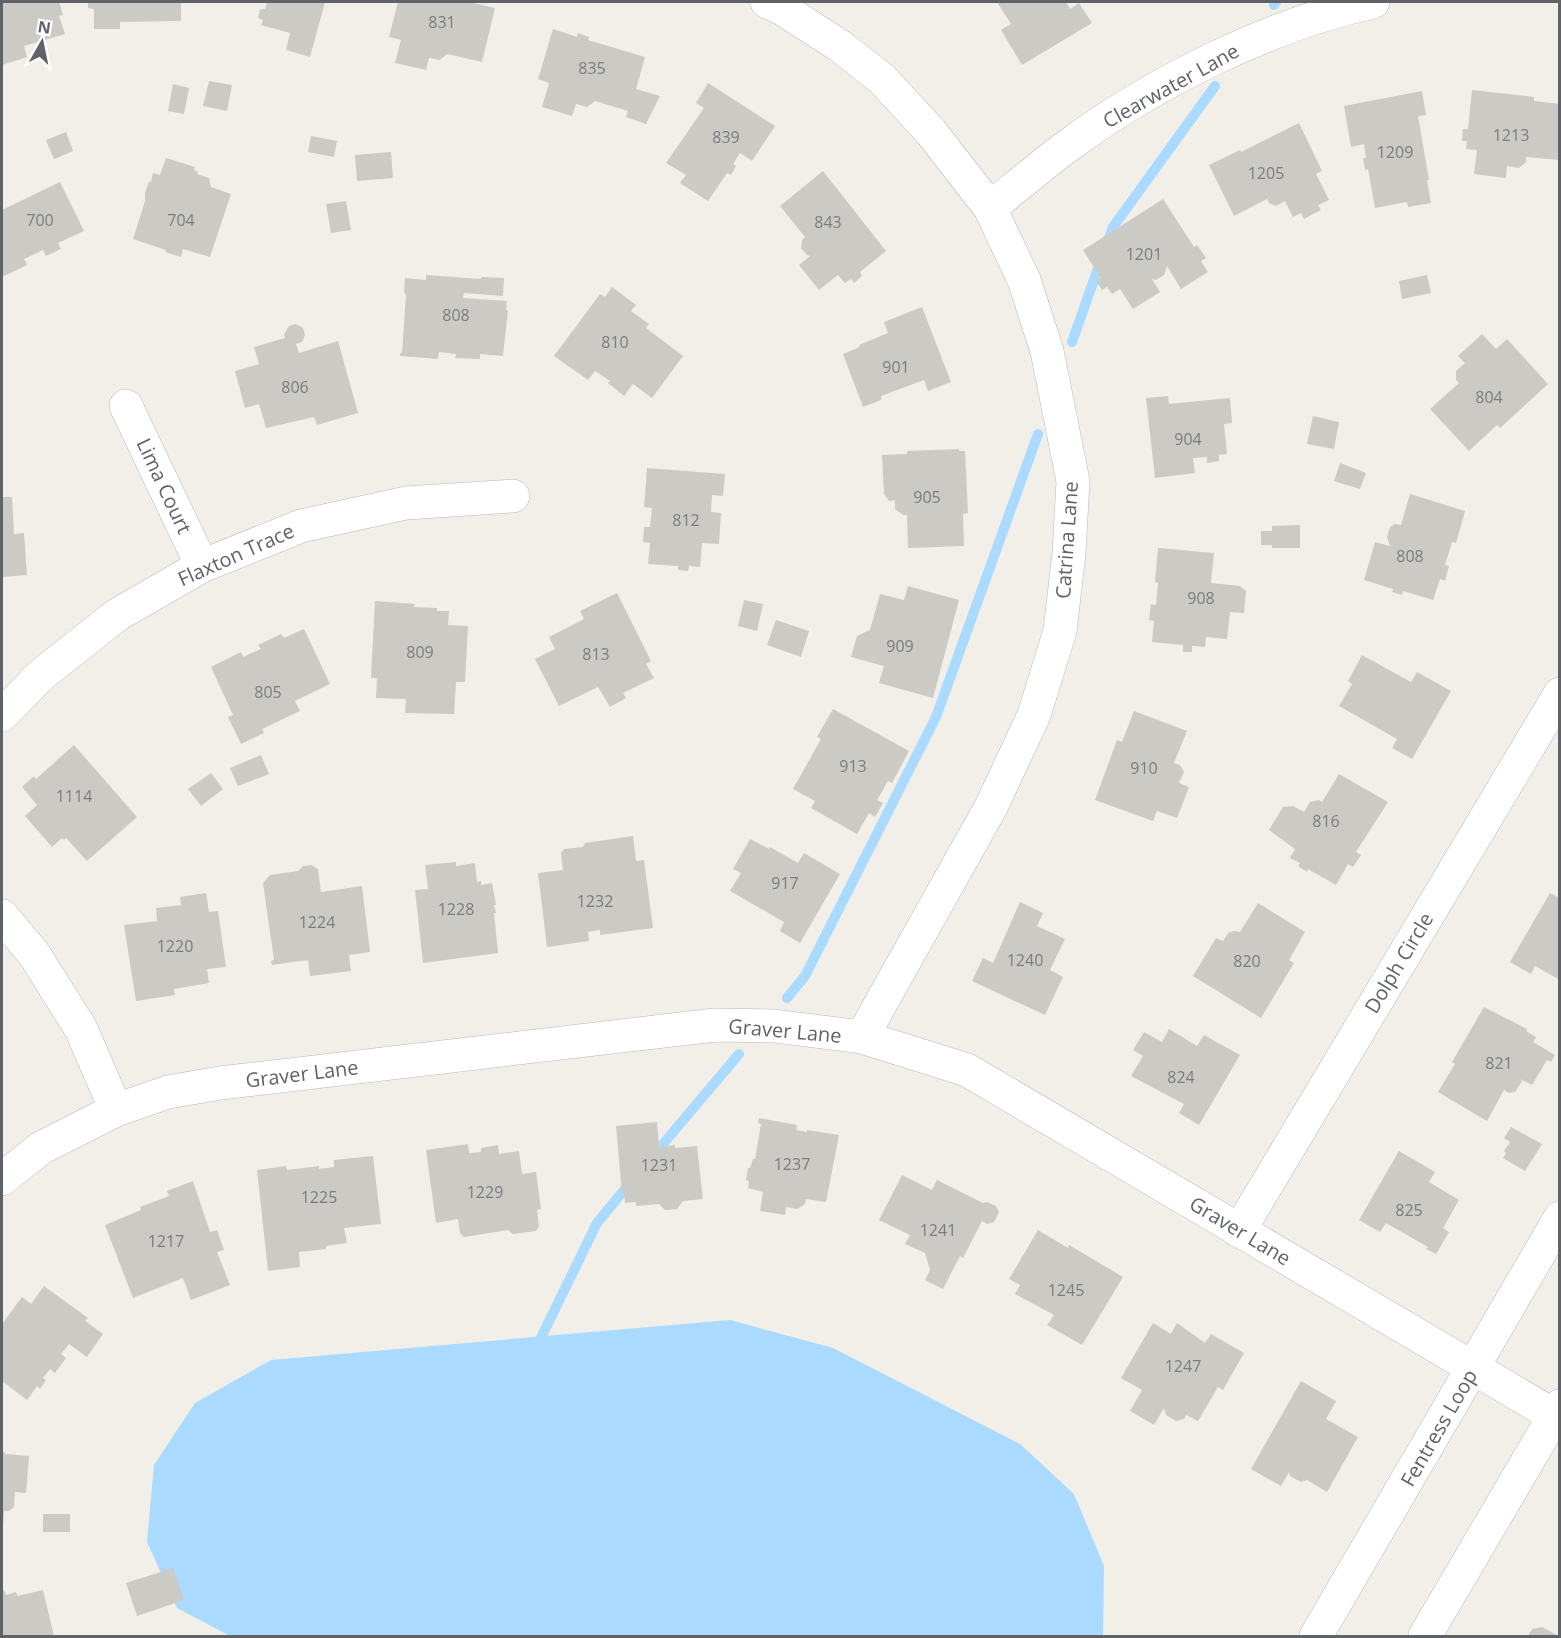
<svg xmlns="http://www.w3.org/2000/svg" width="1561" height="1638" viewBox="0 0 1561 1638" font-family="'Open Sans',sans-serif">
<style>
.water{fill:#aadaff}
.lines{fill:none;stroke-linecap:round;stroke-linejoin:round}
.stream{stroke:#aadaff;stroke-width:10}
.building{fill:#cccac5}
.minor-casing{stroke:#b5b8bc;stroke-width:34}
.minor{stroke:#fff;stroke-width:33}
.labels{text-anchor:middle;stroke-width:4.5;stroke-linejoin:round;paint-order:stroke}
.number-label{font-size:16px;fill:#7a7d7f}
.street-label{font-size:20px;fill:#5f6368;stroke:#fff}
</style>
<rect width="100%" height="100%" fill="#f1efe8"/>
<!-- water -->
<path class="water" d="M730,1320L833,1348L1020,1444L1074,1494L1104,1566L1103,1636H230L177,1608L147,1542L154,1465L195,1403L271,1360Z"/>
<g class="lines">
<!-- stream -->
<path class="stream" d="M1274,5L1276,2
M1106,246L1113,227L1215,86
M1072,342L1101,260
M787,998L805,976L936,717L1038,434
M652,1157L739,1054
M536,1348L597,1223L630,1183"/>
</g>
<!-- building -->
<path class="building" d="M2,2H59L63,15L59,16L65,34L24,46L27,57L2,65Z
M88,2H181V21L120,22V29H94V9L88,8Z
M267,2H325L310,57L286,50L290,33L261,25L263,20L258,18L260,9H265Z
M398,2H469L495,8L482,62L447,54L440,60L429,58L426,70L395,63L401,40L389,37Z
M997,2H1066L1070,9L1079,3L1092,23L1022,65L1001,30L1011,24Z
M553,29L577,37L578,33L589,37L588,40L645,57L636,89L660,96L646,124L626,117L628,111L595,101L587,107L576,104L572,116L542,107L549,83L538,79Z
M209,81L232,85L227,111L203,106Z
M708,83L775,126L752,161L740,153L733,164L736,166L731,175L727,173L708,201L680,183L686,175L666,163L704,108L696,103Z
M173,84L189,88L184,114L168,111Z
M1472,90L1534,97V101L1560,104V160L1526,157V162L1519,168L1507,166L1506,178L1474,174L1477,150L1466,149L1467,141H1462L1463,129H1468Z
M1422,91L1426,115L1418,116L1429,180H1427L1431,203L1408,207L1407,202L1375,208L1368,169L1365,170L1363,158H1366L1364,144L1351,147L1344,106Z
M1299,123L1322,171L1316,174L1329,200L1318,205L1321,210L1304,219L1301,213L1293,217L1285,201L1276,206L1269,203L1267,199L1234,216L1209,165L1240,150L1241,152Z
M66,132L73,151L54,159L46,140Z
M311,136L337,141L334,157L308,152Z
M391,152L393,178L357,181L355,155Z
M166,158L195,167L194,170L198,172L197,174L209,178L211,187L231,194L210,257L183,249L181,257L165,252L166,250L133,239L145,201V193L149,181L151,182L153,173L160,175Z
M823,171L886,251L860,272L862,276L854,283L851,279L845,283L838,275L819,290L799,265L810,256L807,255L801,248L802,240L805,237L780,206Z
M60,182L84,231L58,243L61,249L46,256L43,250L24,259L27,265L2,277V210Z
M1163,199L1194,247L1197,245L1206,258L1201,261L1208,272L1181,289L1167,266L1164,275L1156,280L1152,279L1160,292L1133,309L1120,289L1112,294L1107,287L1102,290L1096,281L1101,278L1083,250Z
M346,201L351,230L331,233L326,204Z
M426,275L481,279V277L504,278L503,296L464,293L463,298L507,301L506,310H508L503,356L480,354V359L455,358L456,354L439,352L438,359L400,356V353H402L406,294L404,293L405,278L426,280Z
M1427,275L1431,293L1402,299L1399,281Z
M612,287L636,305L631,311L649,324L646,328L683,356L652,398L633,384L624,396L608,383L610,381L595,371L588,380L554,356L600,294L605,297Z
M922,307L951,382L928,391L924,380L881,396V400L863,407L843,354L860,347L859,345L888,333L884,322Z
M296,324L303,328L305,335L302,342L296,344L299,353L338,341L358,413L317,425L314,417L266,428L259,404L245,408L235,371L259,364L254,347L285,338L284,335L289,326Z
M1482,334L1496,349L1507,339L1548,384L1500,428L1497,425L1469,451L1430,409L1459,383L1456,380V371L1465,363L1458,356Z
M1168,396L1169,404L1230,398L1232,423L1224,424L1227,454L1219,455V461L1207,463V457L1193,458L1195,473L1155,478L1146,398Z
M1313,416L1339,422L1334,449L1307,444Z
M959,449V451H965L968,513L963,514L964,546L908,548L907,515H903L895,509V500L889,501L884,494L882,455L907,454V451Z
M1340,463L1366,473L1360,489L1334,481Z
M647,468L725,474L723,496L712,495L711,512L721,513L719,544L702,543L700,567L689,566L688,571L678,570V566L648,564L650,543L643,542L644,527H650L652,508L644,507Z
M1410,494L1465,511L1456,543L1452,542L1445,565L1449,566L1445,581L1440,579L1433,600L1403,591L1402,595L1392,592L1393,589L1364,580L1375,542L1390,546L1387,537L1390,527L1395,524L1401,525Z
M2,497H12L14,534L24,533L27,575L2,577Z
M1300,525V548H1272V545H1261V531H1272V526Z
M1158,548L1214,553L1211,583L1240,586L1246,591L1244,613L1230,612L1227,639L1206,637L1205,647L1192,646V652H1183V645L1152,642L1154,621L1149,620L1151,604L1156,605L1158,583L1155,582Z
M908,586L959,600L933,698L879,683L884,666L851,657L857,636L870,630L880,594L904,600Z
M617,593L651,661L646,664L654,678L623,693L626,698L610,707L598,687L559,706L535,659L555,649L549,637L584,619L580,611Z
M744,600L763,604L757,631L738,626Z
M375,601L415,604L414,607L437,608V611H449L448,625L468,626L465,682H456L454,714L405,713L406,699L376,698L377,678H371Z
M776,620L809,631L801,657L767,645Z
M304,629L330,684L295,701L300,711L262,729L264,733L241,744L228,717L233,715L211,667L241,652L243,657L261,649L258,645L281,634L284,638Z
M1362,655L1411,682L1417,672L1451,691L1412,759L1392,748L1397,739L1339,706L1352,684L1348,681Z
M833,709L909,751L892,783L888,781L877,800L883,803L875,817L869,813L857,834L811,808L815,801L793,789L821,739L817,737Z
M1134,711L1187,731L1174,763L1180,765L1184,772L1179,783L1189,787L1177,818L1157,811L1153,821L1095,800L1117,740L1122,742Z
M74,745L137,817L87,861L66,838L64,840L62,838L52,847L25,816L37,805L22,787L34,776L36,779Z
M261,755L269,774L238,786L230,768Z
M211,773L223,789L201,806L188,789Z
M1339,774L1388,802L1356,852L1361,855L1353,867L1348,864L1336,885L1308,869L1307,872L1298,866L1300,863L1290,858L1295,849L1269,830L1283,807L1293,806L1304,812L1310,802L1319,800L1322,802Z
M633,836L636,861L644,860L653,928L600,935V930L588,932L589,941L547,947L538,873L563,870L561,853L564,849L583,847L585,843Z
M750,839L769,849L770,847L798,863L804,853L840,874L800,943L780,931L784,922L730,891L741,873L733,869Z
M456,862V866L475,863L477,882L481,881V885L492,883L496,905H494L496,913H494L498,953L423,963L415,890L428,889L425,865Z
M311,865L318,869L321,892L362,886L370,952L349,955L351,971L310,976L308,960L272,965L271,961L274,960L263,883L270,875L298,871L303,866Z
M206,893L209,912L218,911L226,967L207,969L209,983L174,989L175,995L136,1001L124,925L157,921L156,908L181,905L180,897Z
M1550,893L1560,898V980L1535,966L1531,974L1510,962Z
M1020,902L1043,913L1037,926L1065,939L1050,970L1063,977L1045,1015L972,981L983,958L993,963Z
M1258,903L1305,932L1289,960L1294,963L1261,1018L1193,976L1216,938L1223,941L1229,932L1235,931L1240,932Z
M1484,1007L1527,1029L1526,1031L1536,1037L1533,1042L1555,1055L1551,1062L1547,1060L1532,1085L1520,1079L1522,1081L1515,1092L1509,1093L1504,1090L1487,1121L1438,1092L1455,1064L1452,1062Z
M1169,1029L1197,1046L1204,1035L1240,1055L1199,1125L1179,1113L1184,1104L1131,1076L1143,1056L1133,1050L1144,1032L1162,1042Z
M759,1118L797,1125L796,1130L807,1132V1130L839,1135L826,1202L806,1199L805,1204L797,1209L786,1207L785,1215L760,1211L763,1192L748,1188L749,1181L746,1180L748,1168H750L753,1159H755L761,1124L758,1123Z
M657,1122L659,1147L675,1145V1148L697,1146L703,1199L683,1201L677,1209L665,1210L659,1204L636,1206V1202L625,1203L624,1192L622,1193L616,1126Z
M1511,1127L1542,1144L1525,1171L1503,1158L1506,1153L1504,1151L1510,1142L1504,1138Z
M468,1144L469,1153L481,1152V1148L498,1145L499,1154L519,1151L522,1174L536,1172L541,1209L537,1210L539,1226L536,1231L513,1234L508,1230L464,1237L460,1233L458,1219L436,1223L426,1150Z
M1399,1151L1435,1172L1429,1182L1459,1200L1443,1228L1449,1232L1436,1254L1426,1249L1428,1247L1386,1223L1380,1232L1359,1220Z
M373,1156L381,1224L344,1228L347,1243L326,1246V1249L299,1252L300,1267L268,1271L257,1170L286,1166L287,1170L319,1166V1169L334,1167V1160Z
M902,1175L932,1190L937,1180L983,1203L987,1202L996,1206L999,1212L994,1222L987,1224L982,1221L963,1258L960,1256L943,1289L925,1280L930,1270L925,1253L905,1244L910,1235L879,1220Z
M193,1181L210,1232L217,1230L224,1250L217,1252L230,1285L191,1300L183,1278L133,1298L105,1225L141,1210L140,1207L169,1196L167,1191Z
M1038,1230L1068,1248L1069,1245L1123,1277L1082,1345L1047,1325L1054,1315L1015,1294L1020,1285L1009,1279Z
M44,1286L88,1318L85,1321L103,1334L87,1357L69,1344L61,1354L66,1358L55,1373L50,1369L43,1378L46,1380L40,1389L37,1386L27,1400L2,1381V1324L22,1297L31,1304Z
M1153,1323L1171,1334L1177,1323L1205,1343L1211,1334L1244,1353L1223,1390L1218,1387L1198,1421L1186,1415L1184,1419L1176,1421L1166,1415L1164,1408L1154,1425L1130,1411L1142,1390L1121,1378Z
M1301,1381L1336,1401L1326,1419L1358,1437L1327,1492L1307,1480L1301,1482L1290,1476L1289,1472L1281,1486L1251,1469Z
M2,1452H5V1454L29,1456L26,1493L15,1492L14,1507L9,1511H4L3,1524H2Z
M43,1514H70V1532H43Z
M173,1568L184,1600L137,1616L126,1583Z
M4,1590L6,1595L16,1592L17,1596L43,1590L54,1636H2V1591Z
M1542,1627L1555,1634L1556,1636H1528L1532,1629Z"/>
<g class="lines">
<defs>
<path id="minor" d="M767,2L781,8L840,46L882,79L931,132L990,208L1024,280L1047,351L1073,481L1069,553L1060,631L1034,715L992,805L862,1037
M990,208C1016,187 1042,165 1069,145C1153,83 1271,24 1373,2
M126,406L202,566
M2,715L40,676L117,615L202,566L301,526L406,503L513,496
M2,916L34,954L81,1029L116,1110
M2,1179L41,1148L116,1110L168,1092L220,1083L715,1025L774,1026L862,1037L967,1070L1560,1419
M1239,1231L1560,694
M1316,1636L1560,1218
M1425,1636L1560,1406"/>
</defs>
<!-- minor casing -->
<use href="#minor" class="minor-casing"/>
<!-- minor -->
<use href="#minor" class="minor"/>
</g>
<g class="labels">
<!-- number labels -->
<g class="number-label">
<text x="442" y="28">831</text>
<text x="592" y="74">835</text>
<text x="1511" y="141">1213</text>
<text x="726" y="143">839</text>
<text x="1395" y="158">1209</text>
<text x="1266" y="179">1205</text>
<text x="40" y="226">700</text>
<text x="181" y="226">704</text>
<text x="828" y="228">843</text>
<text x="1144" y="260">1201</text>
<text x="456" y="321">808</text>
<text x="615" y="348">810</text>
<text x="896" y="373">901</text>
<text x="295" y="393">806</text>
<text x="1489" y="403">804</text>
<text x="1188" y="445">904</text>
<text x="927" y="503">905</text>
<text x="686" y="526">812</text>
<text x="1410" y="562">808</text>
<text x="1201" y="604">908</text>
<text x="900" y="652">909</text>
<text x="420" y="658">809</text>
<text x="596" y="660">813</text>
<text x="268" y="698">805</text>
<text x="853" y="772">913</text>
<text x="1144" y="774">910</text>
<text x="74" y="802">1114</text>
<text x="1326" y="827">816</text>
<text x="785" y="889">917</text>
<text x="595" y="907">1232</text>
<text x="456" y="915">1228</text>
<text x="317" y="928">1224</text>
<text x="175" y="952">1220</text>
<text x="1025" y="966">1240</text>
<text x="1247" y="967">820</text>
<text x="1499" y="1069">821</text>
<text x="1181" y="1083">824</text>
<text x="792" y="1170">1237</text>
<text x="659" y="1171">1231</text>
<text x="485" y="1198">1229</text>
<text x="319" y="1203">1225</text>
<text x="1409" y="1216">825</text>
<text x="938" y="1236">1241</text>
<text x="166" y="1247">1217</text>
<text x="1066" y="1296">1245</text>
<text x="1183" y="1372">1247</text>
</g>
<!-- street labels -->
<g class="street-label">
<text transform="translate(1171 86) rotate(-29)" y="7">Clearwater Lane</text>
<text transform="translate(164 486) rotate(65)" y="7">Lima Court</text>
<text transform="translate(1067 540) rotate(-86)" y="7">Catrina Lane</text>
<text transform="translate(236 555) rotate(-24)" y="7">Flaxton Trace</text>
<text transform="translate(1399 963) rotate(-59)" y="7">Dolph Circle</text>
<text transform="translate(785 1031) rotate(5)" y="7">Graver Lane</text>
<text transform="translate(302 1074) rotate(-7)" y="7">Graver Lane</text>
<text transform="translate(1240 1231) rotate(31)" y="7">Graver Lane</text>
<text transform="translate(1439 1428) rotate(-60)" y="7">Fentress Loop</text>
</g>
</g>
<!-- border -->
<rect width="1561" height="1638" fill="none" stroke="#5f6368" stroke-width="6"/>
<!-- north arrow -->
<g transform="translate(42 42) rotate(9)" stroke="#ffffff" stroke-width="4.5" paint-order="stroke">
<path d="M0-4.5L10 22L0 15L-10 22Z" fill="#5f6368"/>
<text y="-9" font-size="16" font-weight="bold" text-anchor="middle" fill="#5f6368">N</text>
</g>
</svg>
